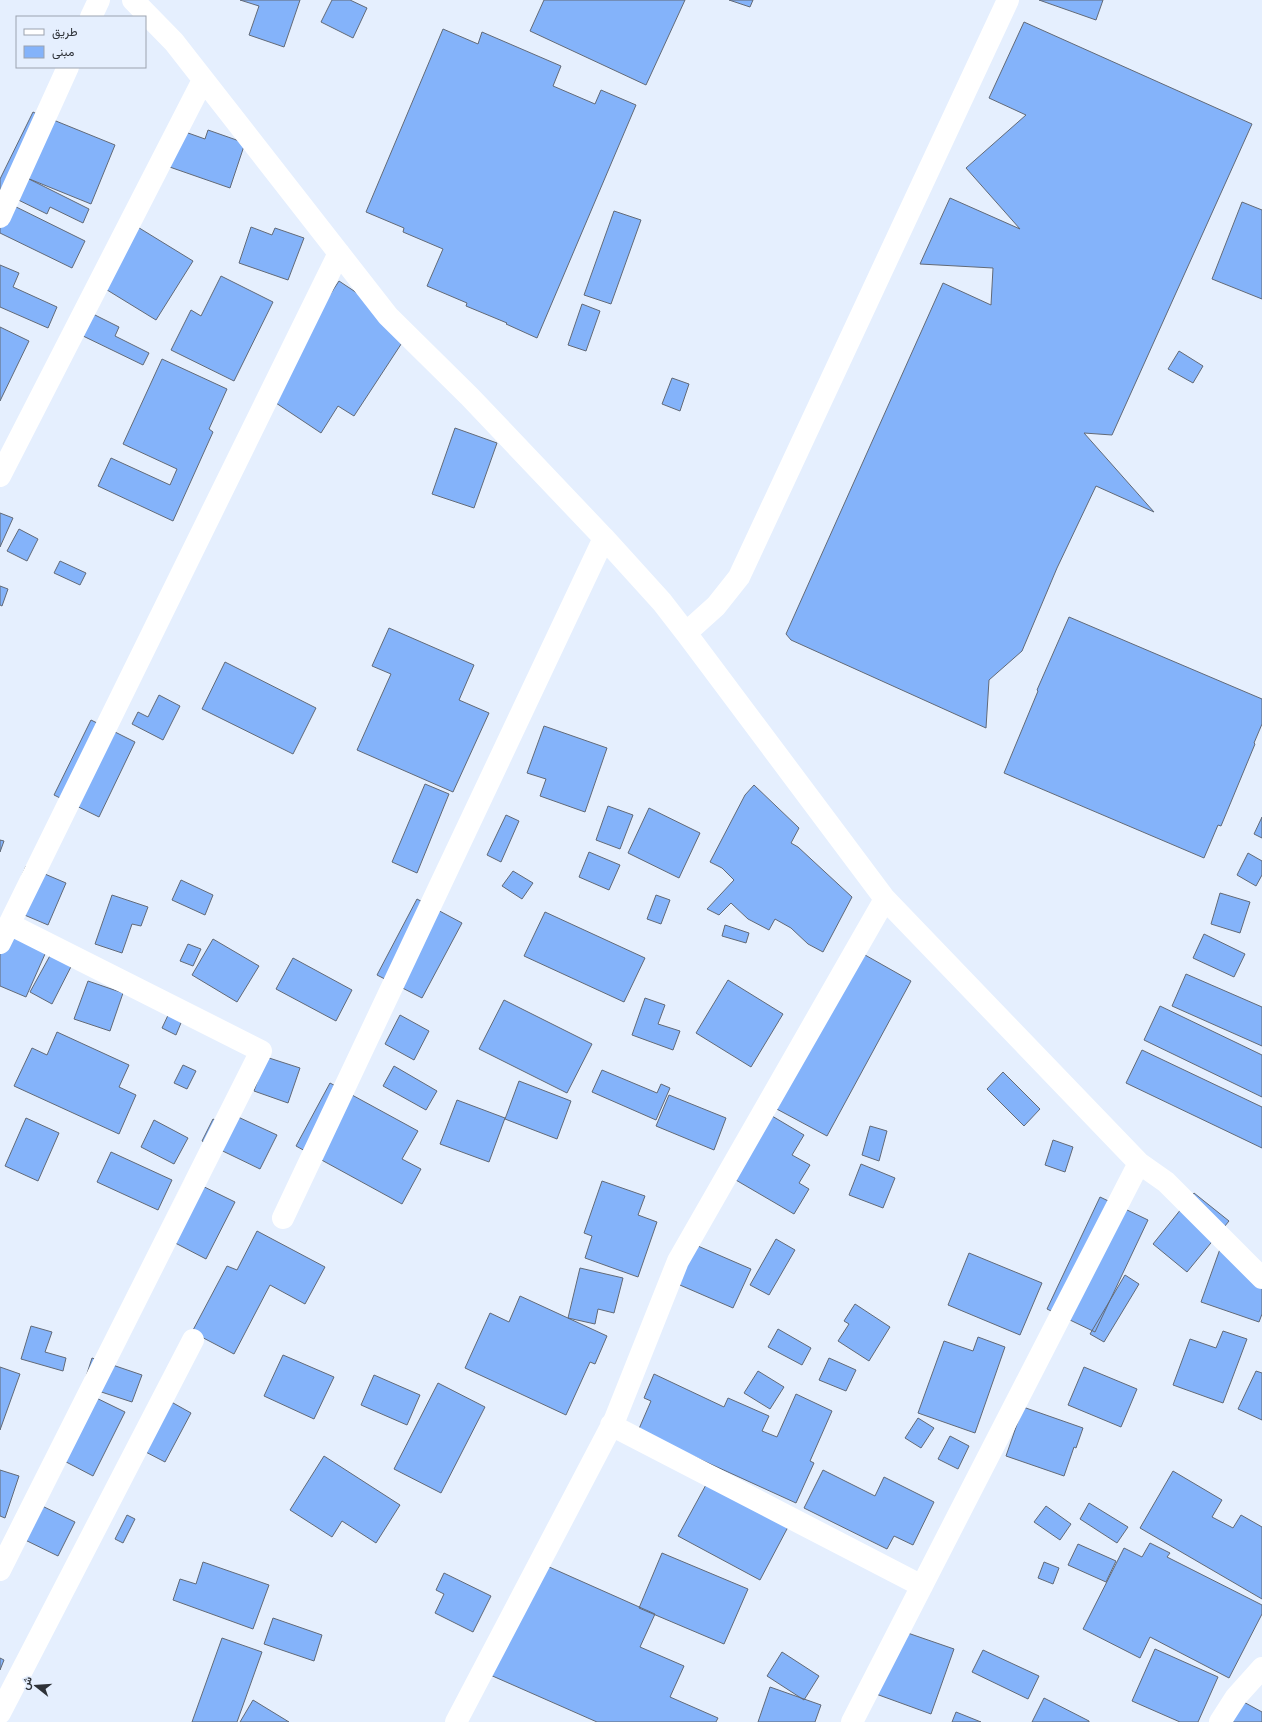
<svg xmlns="http://www.w3.org/2000/svg" width="1262" height="1722" viewBox="0 0 1262 1722" font-family="'Fira Sans Condensed',Vazirmatn,sans-serif">
<style>
.building{fill:#84b3fa;stroke:#626a77}
.lines{fill:none;stroke-linecap:round;stroke-linejoin:round}
.minor{stroke:#fff;stroke-width:22}
</style>
<rect width="100%" height="100%" fill="#e5effe"/>
<!-- building -->
<path class="building" d="M240,0H300L284,47L249,35L259,6Z
M332,0H350L367,8L353,38L321,22Z
M544,0H685L646,85L530,31Z
M729,0H753L750,7Z
M1039,0H1103L1096,20Z
M1024,22L1252,124L1112,435L1084,433L1154,512L1096,486L1057,568L1022,651L989,680L986,728L791,640L786,634L943,283L991,305L993,268L920,264L950,198L1020,229L966,168L1026,115L989,98Z
M443,29L478,44L482,32L561,66L553,86L595,104L601,90L636,105L537,338L506,324L507,323L466,306L467,303L427,286L443,249L403,232L404,228L366,212Z
M33,112L45,118L17,173L89,209L83,223L50,207L47,214L0,191V179Z
M46,117L115,145L91,204L22,176Z
M174,128L205,139L208,130L245,143L230,188L161,164Z
M0,199L85,241L72,268L0,233Z
M1242,202L1262,210V299L1212,279Z
M614,211L641,220L611,304L584,295Z
M136,226L193,261L156,320L99,285Z
M251,227L272,235L275,228L304,238L288,280L239,263Z
M0,265L19,273L13,287L57,307L48,328L0,307Z
M221,276L273,302L234,381L171,350L191,310L201,316Z
M339,281L411,329L354,416L338,406L321,433L264,395Z
M582,304L600,311L586,351L568,345Z
M91,313L119,327L115,336L149,353L143,365L81,335Z
M0,327L29,341L0,401Z
M1179,351L1203,366L1193,383L1168,369Z
M162,359L227,389L209,429L213,432L173,521L98,486L111,458L170,485L177,469L123,444Z
M672,378L689,384L680,411L662,404Z
M455,428L497,443L474,508L432,494Z
M0,513L13,518L0,547Z
M19,529L38,539L27,561L7,551Z
M60,561L86,573L80,585L54,573Z
M0,586L8,589L2,606L0,605Z
M1069,617L1262,699V724L1254,743L1255,744L1221,826L1218,825L1204,858L1004,773L1038,691L1037,690Z
M389,628L474,665L459,700L489,713L453,792L357,750L391,674L372,666Z
M225,662L316,708L293,754L202,709Z
M159,695L180,706L163,740L132,724L138,712L148,717Z
M91,720L135,742L99,817L54,795Z
M544,726L607,748L585,812L540,796L546,779L527,773Z
M425,784L449,794L417,873L392,862Z
M754,785L799,828L791,843L798,847L852,897L823,952L808,944L791,928L775,919L769,930L748,919L731,903L719,915L707,909L734,880L722,868L710,862L745,795Z
M608,806L633,815L620,849L596,840Z
M649,808L700,833L679,878L628,853Z
M506,815L519,821L501,862L487,855Z
M1262,817V838L1254,834Z
M0,840L4,841L0,852Z
M589,852L620,865L609,890L579,877Z
M1248,853L1262,861V875L1256,886L1237,875Z
M26,866L66,883L48,925L8,908Z
M513,871L533,883L522,899L502,886Z
M181,880L213,895L205,915L172,900Z
M1220,893L1250,902L1240,933L1211,924Z
M112,895L148,907L141,926L132,924L122,953L95,944Z
M656,895L670,900L661,924L647,919Z
M417,899L462,923L422,998L377,975Z
M545,912L645,958L624,1002L524,956Z
M0,923L49,945L26,997L0,986Z
M725,925L749,933L746,943L722,936Z
M1204,934L1245,954L1234,977L1193,958Z
M213,939L259,966L237,1002L192,975Z
M58,941L79,951L52,1004L30,992Z
M188,944L201,949L193,966L180,961Z
M858,951L911,981L827,1136L773,1107Z
M293,958L352,990L336,1021L276,989Z
M1186,974L1262,1007V1046L1172,1006Z
M728,980L783,1014L751,1067L696,1033Z
M88,981L123,993L110,1031L74,1019Z
M645,998L665,1005L658,1024L680,1031L673,1050L632,1035Z
M504,1000L592,1044L567,1093L479,1049Z
M1160,1006L1262,1055V1097L1144,1040Z
M170,1011L183,1018L176,1035L162,1028Z
M400,1015L429,1031L414,1060L385,1044Z
M57,1032L129,1065L119,1087L136,1095L119,1134L14,1086L32,1048L47,1055Z
M1142,1050L1262,1107V1148L1126,1083Z
M266,1057L300,1068L288,1103L254,1091Z
M183,1065L196,1071L187,1089L174,1083Z
M394,1066L437,1091L426,1110L383,1086Z
M602,1070L657,1093L661,1084L670,1088L656,1120L592,1092Z
M1003,1072L1040,1109L1024,1126L987,1089Z
M519,1081L571,1101L557,1139L505,1119Z
M330,1083L418,1131L402,1159L421,1169L402,1204L296,1146Z
M669,1095L726,1118L714,1150L656,1126Z
M457,1100L505,1118L489,1162L440,1144Z
M767,1113L804,1135L792,1155L810,1165L799,1183L809,1189L794,1214L729,1176Z
M238,1117L277,1135L260,1169L202,1141L213,1119L233,1129Z
M26,1118L59,1133L38,1181L5,1166Z
M154,1120L188,1138L174,1164L141,1147Z
M870,1126L887,1131L879,1161L862,1155Z
M1053,1140L1073,1147L1065,1172L1045,1165Z
M111,1152L172,1180L158,1210L97,1182Z
M861,1164L895,1178L883,1208L849,1195Z
M186,1178L235,1202L206,1259L158,1234Z
M602,1181L645,1196L638,1215L657,1222L638,1277L585,1258L592,1236L584,1233Z
M1194,1193L1229,1221L1187,1272L1153,1244Z
M1100,1197L1148,1220L1095,1332L1047,1309Z
M257,1231L325,1267L305,1304L270,1285L234,1354L192,1332L227,1266L237,1270Z
M776,1239L795,1250L769,1295L750,1285Z
M684,1240L751,1269L733,1308L666,1279Z
M1220,1249L1262,1264V1314L1259,1322L1201,1302Z
M969,1253L1042,1283L1020,1335L948,1305Z
M580,1268L623,1278L614,1313L598,1309L595,1324L568,1318Z
M1125,1275L1139,1284L1104,1342L1090,1334Z
M520,1296L607,1336L595,1364L590,1362L566,1415L465,1368L490,1313L509,1322Z
M855,1304L890,1327L869,1361L838,1341L849,1324L844,1321Z
M31,1326L52,1332L45,1352L66,1358L63,1371L21,1359Z
M778,1329L811,1348L802,1365L768,1347Z
M1223,1331L1247,1339L1223,1403L1173,1385L1190,1339L1216,1348Z
M978,1337L1005,1347L975,1433L918,1413L944,1341L973,1351Z
M283,1355L334,1377L314,1419L264,1396Z
M92,1358L142,1375L132,1402L83,1386Z
M829,1358L856,1370L846,1391L819,1380Z
M0,1367L20,1374L0,1430Z
M1084,1367L1137,1389L1121,1427L1068,1405Z
M758,1371L784,1387L770,1409L744,1393Z
M1256,1371L1262,1373V1420L1238,1409Z
M654,1374L724,1407L728,1398L769,1416L762,1431L777,1437L796,1394L832,1411L810,1461L814,1463L796,1503L638,1431L651,1401L644,1398Z
M374,1375L420,1395L407,1425L361,1405Z
M438,1383L485,1407L441,1493L394,1469Z
M80,1390L125,1412L93,1476L49,1453Z
M166,1399L191,1413L165,1462L140,1449Z
M1023,1407L1083,1428L1076,1448L1074,1447L1064,1476L1006,1456Z
M918,1418L934,1428L921,1448L905,1438Z
M950,1436L969,1446L958,1469L938,1459Z
M324,1456L400,1505L376,1543L342,1521L332,1537L290,1510Z
M0,1470L19,1476L5,1518L0,1516Z
M823,1470L875,1496L884,1477L934,1502L913,1545L894,1536L887,1549L804,1508Z
M1173,1471L1222,1500L1212,1517L1233,1528L1241,1515L1262,1527V1599L1140,1528Z
M707,1483L788,1527L760,1580L678,1536Z
M36,1503L75,1522L58,1556L19,1537Z
M1089,1503L1128,1527L1117,1543L1080,1519Z
M1046,1506L1071,1524L1060,1540L1034,1522Z
M127,1515L135,1519L123,1543L115,1539Z
M1150,1543L1170,1553L1167,1557L1262,1605V1614L1229,1678L1150,1637L1140,1658L1083,1629L1124,1548L1142,1557Z
M1078,1544L1116,1561L1106,1582L1068,1565Z
M662,1553L748,1589L724,1644L639,1608Z
M203,1562L269,1585L253,1629L173,1600L180,1579L196,1584Z
M538,1562L655,1614L640,1647L684,1666L670,1697L718,1718L716,1722H597L488,1674Z
M1044,1562L1059,1568L1053,1584L1038,1578Z
M444,1573L491,1596L473,1632L435,1613L444,1594L436,1590Z
M273,1618L322,1635L314,1661L264,1644Z
M899,1630L954,1649L931,1714L876,1694Z
M222,1638L262,1652L237,1722H192Z
M1155,1649L1218,1677L1198,1722H1180L1132,1701Z
M983,1650L1039,1676L1028,1699L972,1672Z
M782,1652L819,1676L804,1700L767,1676Z
M0,1658L4,1660L0,1670Z
M770,1687L821,1705L815,1722H758Z
M1044,1698L1089,1721V1722H1032Z
M253,1700L289,1722H240Z
M1240,1700L1262,1712V1722H1228Z
M956,1712L981,1722H952Z"/>
<g class="lines">
<!-- minor -->
<path class="minor" d="M133,0L174,42L388,316L470,397L604,538L662,602L686,633L716,606L739,577L1008,0
M91,17L99,0
M0,217L68,67
M0,476L203,80
M686,633L885,899L1139,1163L1166,1182L1262,1278
M0,943L339,253
M283,1218L604,538
M611,1425L922,1586
M0,1570L261,1051L9,924
M0,1713L193,1340
M456,1722L615,1419L678,1261L885,899
M852,1722L1139,1163
M1220,1722L1236,1697L1262,1668"/>
</g>
<!-- legend -->
<rect x="16" y="16" width="130" height="52" fill="#e5effe" stroke="#9ca3af"/>
<rect x="24" y="29" width="20" height="6" fill="#ffffff" stroke="#9ca3af"/>
<text x="52" y="36" font-size="12" fill="#2e3238">طريق</text>
<rect x="24" y="46" width="20" height="12" fill="#84b3fa" stroke="#9ca3af"/>
<text x="52" y="56" font-size="12" fill="#2e3238">مبنى</text>
<!-- north arrow -->
<g transform="translate(36 1686) rotate(287)" stroke="#e5effe" stroke-width="3" paint-order="stroke">
<path d="M0-3L7 15L0 10L-7 15Z" fill="#2e3238"/>
<text y="-6" font-size="11" font-weight="bold" text-anchor="middle" fill="#2e3238">ش</text>
</g>
</svg>
